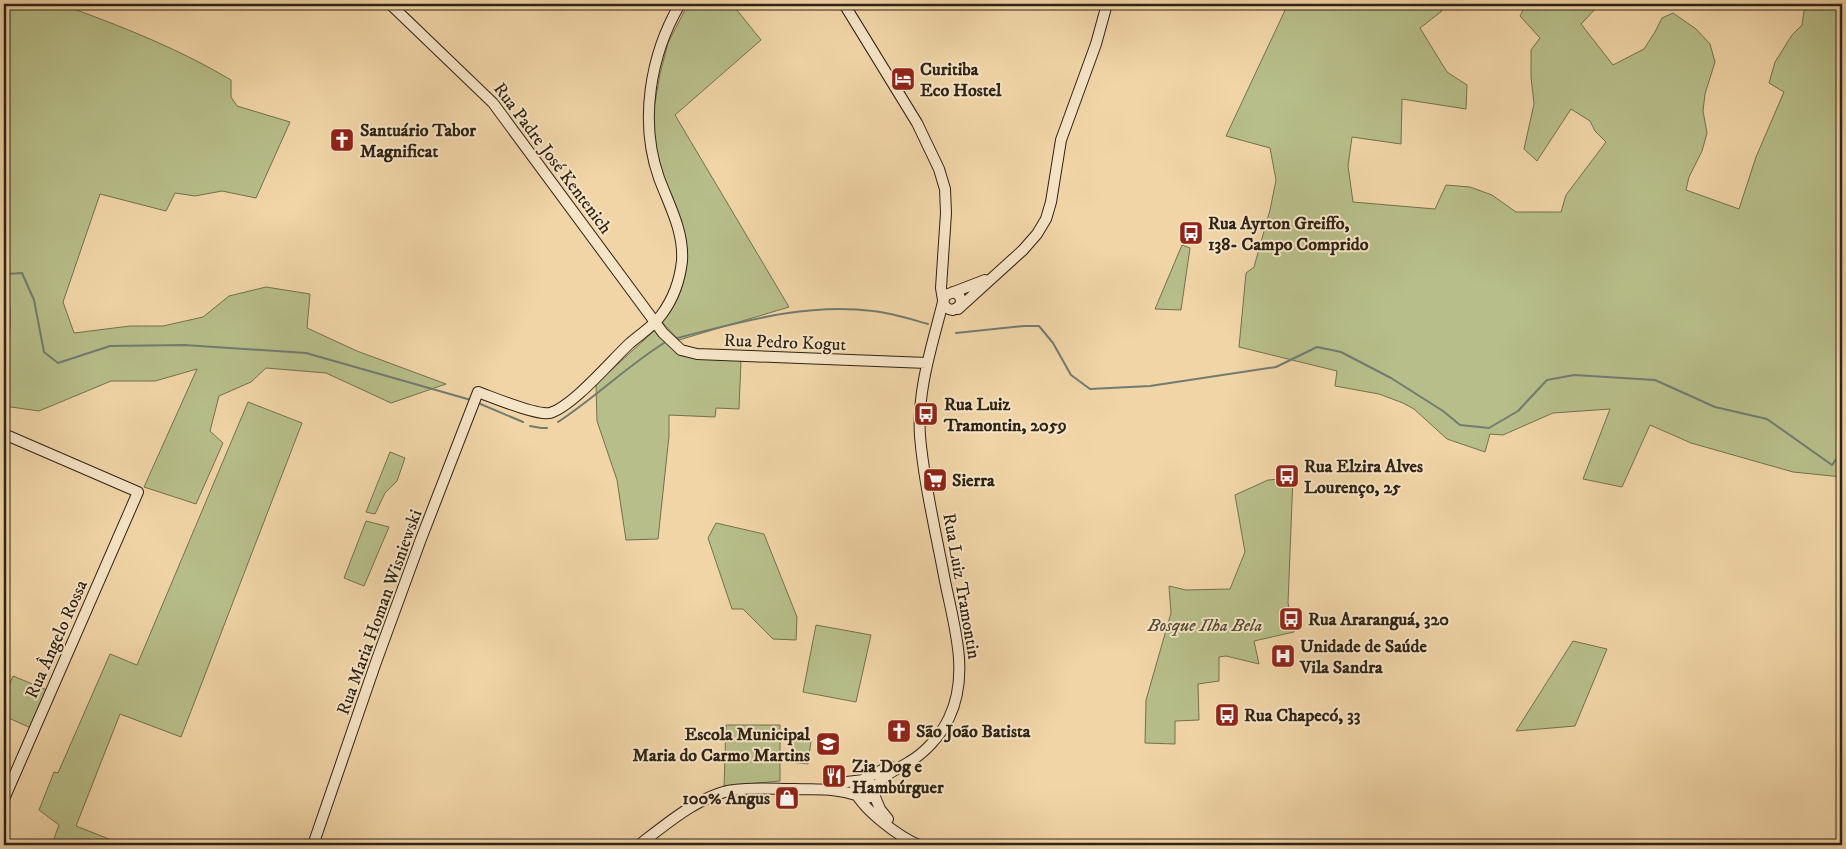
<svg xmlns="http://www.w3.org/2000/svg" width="1846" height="849" viewBox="0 0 1846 849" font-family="'IM FELL DW Pica',serif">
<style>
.green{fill:#b7be89;stroke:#737050}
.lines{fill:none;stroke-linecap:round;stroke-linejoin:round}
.stream{stroke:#707c72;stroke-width:2}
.secondary-casing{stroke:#2f2316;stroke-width:12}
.secondary{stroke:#f6e4c6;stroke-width:10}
.labels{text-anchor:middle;stroke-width:4;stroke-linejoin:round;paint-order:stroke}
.poi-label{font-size:18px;font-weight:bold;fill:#2f2316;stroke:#f6e4c6;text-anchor:start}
.street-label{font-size:18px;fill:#2f2316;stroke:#f6e4c6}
.park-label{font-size:18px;font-style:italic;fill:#514a33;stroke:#f6e4c6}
</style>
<rect width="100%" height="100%" fill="#f1d5a7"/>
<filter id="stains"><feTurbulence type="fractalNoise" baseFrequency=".004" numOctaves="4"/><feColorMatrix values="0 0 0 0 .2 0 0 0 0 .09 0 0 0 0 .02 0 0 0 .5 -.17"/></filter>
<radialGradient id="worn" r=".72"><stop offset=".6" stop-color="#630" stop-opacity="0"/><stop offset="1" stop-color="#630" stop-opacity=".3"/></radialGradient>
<!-- green -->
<path class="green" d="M4,4H76L74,9C128,29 181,50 231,80V97L237,106L290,122L256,198L222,191L195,196L175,193L166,211L100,194L63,302L74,333L130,326H163L203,317L229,296L266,287L310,294L307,328L357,351L446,384L391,403L326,373L266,368L251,382L219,396L210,431L223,443L196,504L144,487L197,369L155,381H111L39,411L4,406V331L10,329V308L4,307Z
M688,4H732L761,40L675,115L789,307L679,340L661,321L685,265L660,171L655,144L653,114L660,74L668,43Z
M1288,4H1437L1442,11L1420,28L1447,72L1467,85L1466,109L1402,99L1401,144L1352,137L1348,166L1353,202L1435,209L1446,185L1470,187L1492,195L1516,212H1561L1566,195L1606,142L1595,131L1590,121L1571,109L1537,161L1524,149L1534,104L1531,77V50L1540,38L1520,16L1526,4H1600L1581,24L1613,65L1644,49L1655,32L1662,18L1673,13L1696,29L1710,44L1715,62L1705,94L1703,111L1707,133L1702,151L1689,177L1686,190L1739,209L1756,157L1784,92L1769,83L1775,62L1792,35L1802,25L1804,11L1813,4H1842V477L1793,472L1691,443L1650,425L1622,487L1583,479L1610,409L1553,413L1503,435L1490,434L1485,452L1447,439L1414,409L1403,403L1379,394L1335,386L1337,371L1239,347L1246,273L1254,267L1270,210L1276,180L1270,148L1226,136Z
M1182,245L1190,248L1181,310L1155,309Z
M655,330L673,349L684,356L741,360L739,409L716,408L715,417L669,415V436L658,539L626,540L617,480L597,421L596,384Z
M248,402L302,423L181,737L120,714L76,826L109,839L107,845H54L52,844L59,825L39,810L54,772L58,773L110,654L137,665Z
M390,452L405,458L397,481L385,493L375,514L366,512Z
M1293,478L1288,603L1294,632L1254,641L1259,664L1226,656L1219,657V681L1198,684L1199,720L1175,721V744L1145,743L1146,700L1171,613L1169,586L1186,590L1230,589L1245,552L1235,495L1268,480Z
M366,521L389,527L364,586L344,578Z
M716,523L764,534L797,617L796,640L773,639L743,609H732L708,538Z
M816,625L871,635L856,702L803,692Z
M1573,641L1607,649L1575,726L1516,731Z
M13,676L47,690L31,728L4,716V697Z
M726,725H780V781L724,786Z
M792,739L811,741L808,764L790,762Z"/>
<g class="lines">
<!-- stream -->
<path class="stream" d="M4,276L6,274L22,273L34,300L44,352L58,363L110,346L184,345L306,353L471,400
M956,333L1024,326H1039L1053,343L1071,375L1090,389L1150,386L1276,367L1317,347L1341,352L1391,378L1443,411L1460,425L1489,428L1518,411L1547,380L1574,375L1655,380L1715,407L1767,419L1832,465L1842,451
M673,339C738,323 805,302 873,311C892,313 910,319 928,324
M478,403L523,422
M558,422C595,398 627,366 664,343
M530,426L541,428H547"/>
<defs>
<path id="secondary" d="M390,4L493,103L663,333L681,350L697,354L927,363
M844,4L917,123L939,169L945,189L946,213L941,288L943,300
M953,292L959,295L961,300L960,306L953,310C944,309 941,302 946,295L985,280
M958,309L1023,250L1037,234L1046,219L1051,202L1061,140L1096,44L1107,4
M4,434L138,492L4,799
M890,766L858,782L855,787V792C865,811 899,837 919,845
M829,784L864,780L869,782L873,786L872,794L866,799L860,798
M874,789C885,773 893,772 909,762C925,753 941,735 949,718C970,674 954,626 945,581C936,533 924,484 920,436C917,390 932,346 943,302
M873,792L880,809L888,819
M313,845L376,662L421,539L478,392C492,397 537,416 550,413C573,406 610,362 629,344C640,334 654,326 662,314C673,299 680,279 682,261C684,231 669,205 659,178C639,122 650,55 680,4
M639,845C665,825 701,794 734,790C754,787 775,789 795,789C816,790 836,788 856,795"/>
</defs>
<!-- secondary casing -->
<use href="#secondary" class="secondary-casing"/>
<!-- secondary -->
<use href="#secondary" class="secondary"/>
</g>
<!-- icons -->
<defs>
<symbol id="hotel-square" viewBox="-11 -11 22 22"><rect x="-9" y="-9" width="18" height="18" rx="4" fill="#8f2418" stroke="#f6e4c6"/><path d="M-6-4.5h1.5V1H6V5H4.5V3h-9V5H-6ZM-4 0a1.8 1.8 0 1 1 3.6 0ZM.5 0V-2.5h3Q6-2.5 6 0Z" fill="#fff"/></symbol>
<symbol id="church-square" viewBox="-11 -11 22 22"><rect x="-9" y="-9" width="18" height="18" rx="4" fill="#8f2418" stroke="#f6e4c6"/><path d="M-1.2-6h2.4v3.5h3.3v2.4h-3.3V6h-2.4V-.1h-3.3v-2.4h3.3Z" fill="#fff"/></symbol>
<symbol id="bus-square" viewBox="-11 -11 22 22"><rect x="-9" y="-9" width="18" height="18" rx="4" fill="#8f2418" stroke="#f6e4c6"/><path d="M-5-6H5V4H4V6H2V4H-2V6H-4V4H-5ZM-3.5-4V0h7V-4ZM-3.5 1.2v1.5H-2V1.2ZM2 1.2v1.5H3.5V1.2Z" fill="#fff"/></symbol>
<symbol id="supermarket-square" viewBox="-11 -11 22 22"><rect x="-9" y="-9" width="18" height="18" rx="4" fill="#8f2418" stroke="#f6e4c6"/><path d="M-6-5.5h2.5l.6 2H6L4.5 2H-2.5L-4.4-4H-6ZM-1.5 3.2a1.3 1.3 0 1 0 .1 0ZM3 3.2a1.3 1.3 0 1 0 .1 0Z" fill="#fff"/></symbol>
<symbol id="hospital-square" viewBox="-11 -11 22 22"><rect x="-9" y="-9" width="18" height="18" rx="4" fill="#8f2418" stroke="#f6e4c6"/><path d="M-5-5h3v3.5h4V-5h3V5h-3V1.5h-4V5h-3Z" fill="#fff"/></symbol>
<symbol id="school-square" viewBox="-11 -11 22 22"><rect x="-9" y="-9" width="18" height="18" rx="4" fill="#8f2418" stroke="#f6e4c6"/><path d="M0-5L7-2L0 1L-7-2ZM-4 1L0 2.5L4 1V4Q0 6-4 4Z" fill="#fff"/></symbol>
<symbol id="restaurant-square" viewBox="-11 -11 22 22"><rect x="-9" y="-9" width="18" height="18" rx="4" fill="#8f2418" stroke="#f6e4c6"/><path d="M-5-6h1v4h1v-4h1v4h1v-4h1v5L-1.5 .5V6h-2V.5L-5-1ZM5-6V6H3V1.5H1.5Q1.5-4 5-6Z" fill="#fff"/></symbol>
<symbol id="shop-square" viewBox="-11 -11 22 22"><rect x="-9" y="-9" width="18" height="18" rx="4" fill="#8f2418" stroke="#f6e4c6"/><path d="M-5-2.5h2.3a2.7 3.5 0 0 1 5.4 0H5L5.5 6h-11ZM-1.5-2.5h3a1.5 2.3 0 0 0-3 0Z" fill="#fff"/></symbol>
</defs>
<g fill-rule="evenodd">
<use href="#hotel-square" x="889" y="65" width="28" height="28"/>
<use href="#church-square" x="328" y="126" width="28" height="28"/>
<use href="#bus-square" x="1177" y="219" width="28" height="28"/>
<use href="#bus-square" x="912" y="400" width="28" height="28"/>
<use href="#bus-square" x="1273" y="462" width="28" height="28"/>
<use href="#supermarket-square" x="921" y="466" width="28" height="28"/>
<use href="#bus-square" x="1277" y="605" width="28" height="28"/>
<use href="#hospital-square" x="1269" y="642" width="28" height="28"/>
<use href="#bus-square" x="1213" y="701" width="28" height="28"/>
<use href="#church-square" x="885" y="717" width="28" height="28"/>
<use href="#school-square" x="814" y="730" width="28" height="28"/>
<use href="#restaurant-square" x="820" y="762" width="28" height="28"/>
<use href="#shop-square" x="773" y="784" width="28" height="28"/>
</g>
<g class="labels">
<!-- poi labels -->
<g class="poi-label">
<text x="920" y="75">Curitiba<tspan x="920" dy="21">Eco Hostel</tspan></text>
<text x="360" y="136">Santuário Tabor<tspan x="360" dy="21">Magnificat</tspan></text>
<text x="1208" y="229">Rua Ayrton Greiffo,<tspan x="1208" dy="21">138- Campo Comprido</tspan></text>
<text x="944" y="410">Rua Luiz<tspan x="944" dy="21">Tramontin, 2059</tspan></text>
<text x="1304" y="472">Rua Elzira Alves<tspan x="1304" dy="21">Lourenço, 25</tspan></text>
<text x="952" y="486">Sierra</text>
<text x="1308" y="625">Rua Araranguá, 320</text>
<text x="1300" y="652">Unidade de Saúde<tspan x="1300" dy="21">Vila Sandra</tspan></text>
<text x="1244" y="721">Rua Chapecó, 33</text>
<text x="916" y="737">São João Batista</text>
<text x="810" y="740" text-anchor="end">Escola Municipal<tspan x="810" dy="21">Maria do Carmo Martins</tspan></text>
<text x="852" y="772">Zia Dog e<tspan x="852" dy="21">Hambúrguer</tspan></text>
<text x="770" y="804" text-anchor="end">100% Angus</text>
</g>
<!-- street labels -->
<g class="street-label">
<text transform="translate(553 158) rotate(53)" y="6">Rua Padre José Kentenich</text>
<text transform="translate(785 342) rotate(2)" y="6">Rua Pedro Kogut</text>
<text transform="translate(962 586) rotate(80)" y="6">Rua Luiz Tramontin</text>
<text transform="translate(379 612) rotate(-70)" y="6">Rua Maria Homan Wisniewski</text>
<text transform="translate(56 639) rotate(-66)" y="6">Rua Ângelo Rossa</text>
</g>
<!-- park labels -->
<g class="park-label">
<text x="1205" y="631">Bosque Ilha Bela</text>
</g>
</g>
<!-- margin -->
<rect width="1846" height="849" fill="none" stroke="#f1d5a7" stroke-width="20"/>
<rect x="5" y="5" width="1836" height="839" fill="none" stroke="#2f2316" stroke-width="2.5"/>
<rect x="10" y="10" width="1826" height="829" fill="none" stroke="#2f2316"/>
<rect width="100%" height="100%" filter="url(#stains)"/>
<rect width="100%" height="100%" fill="url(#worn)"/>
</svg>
